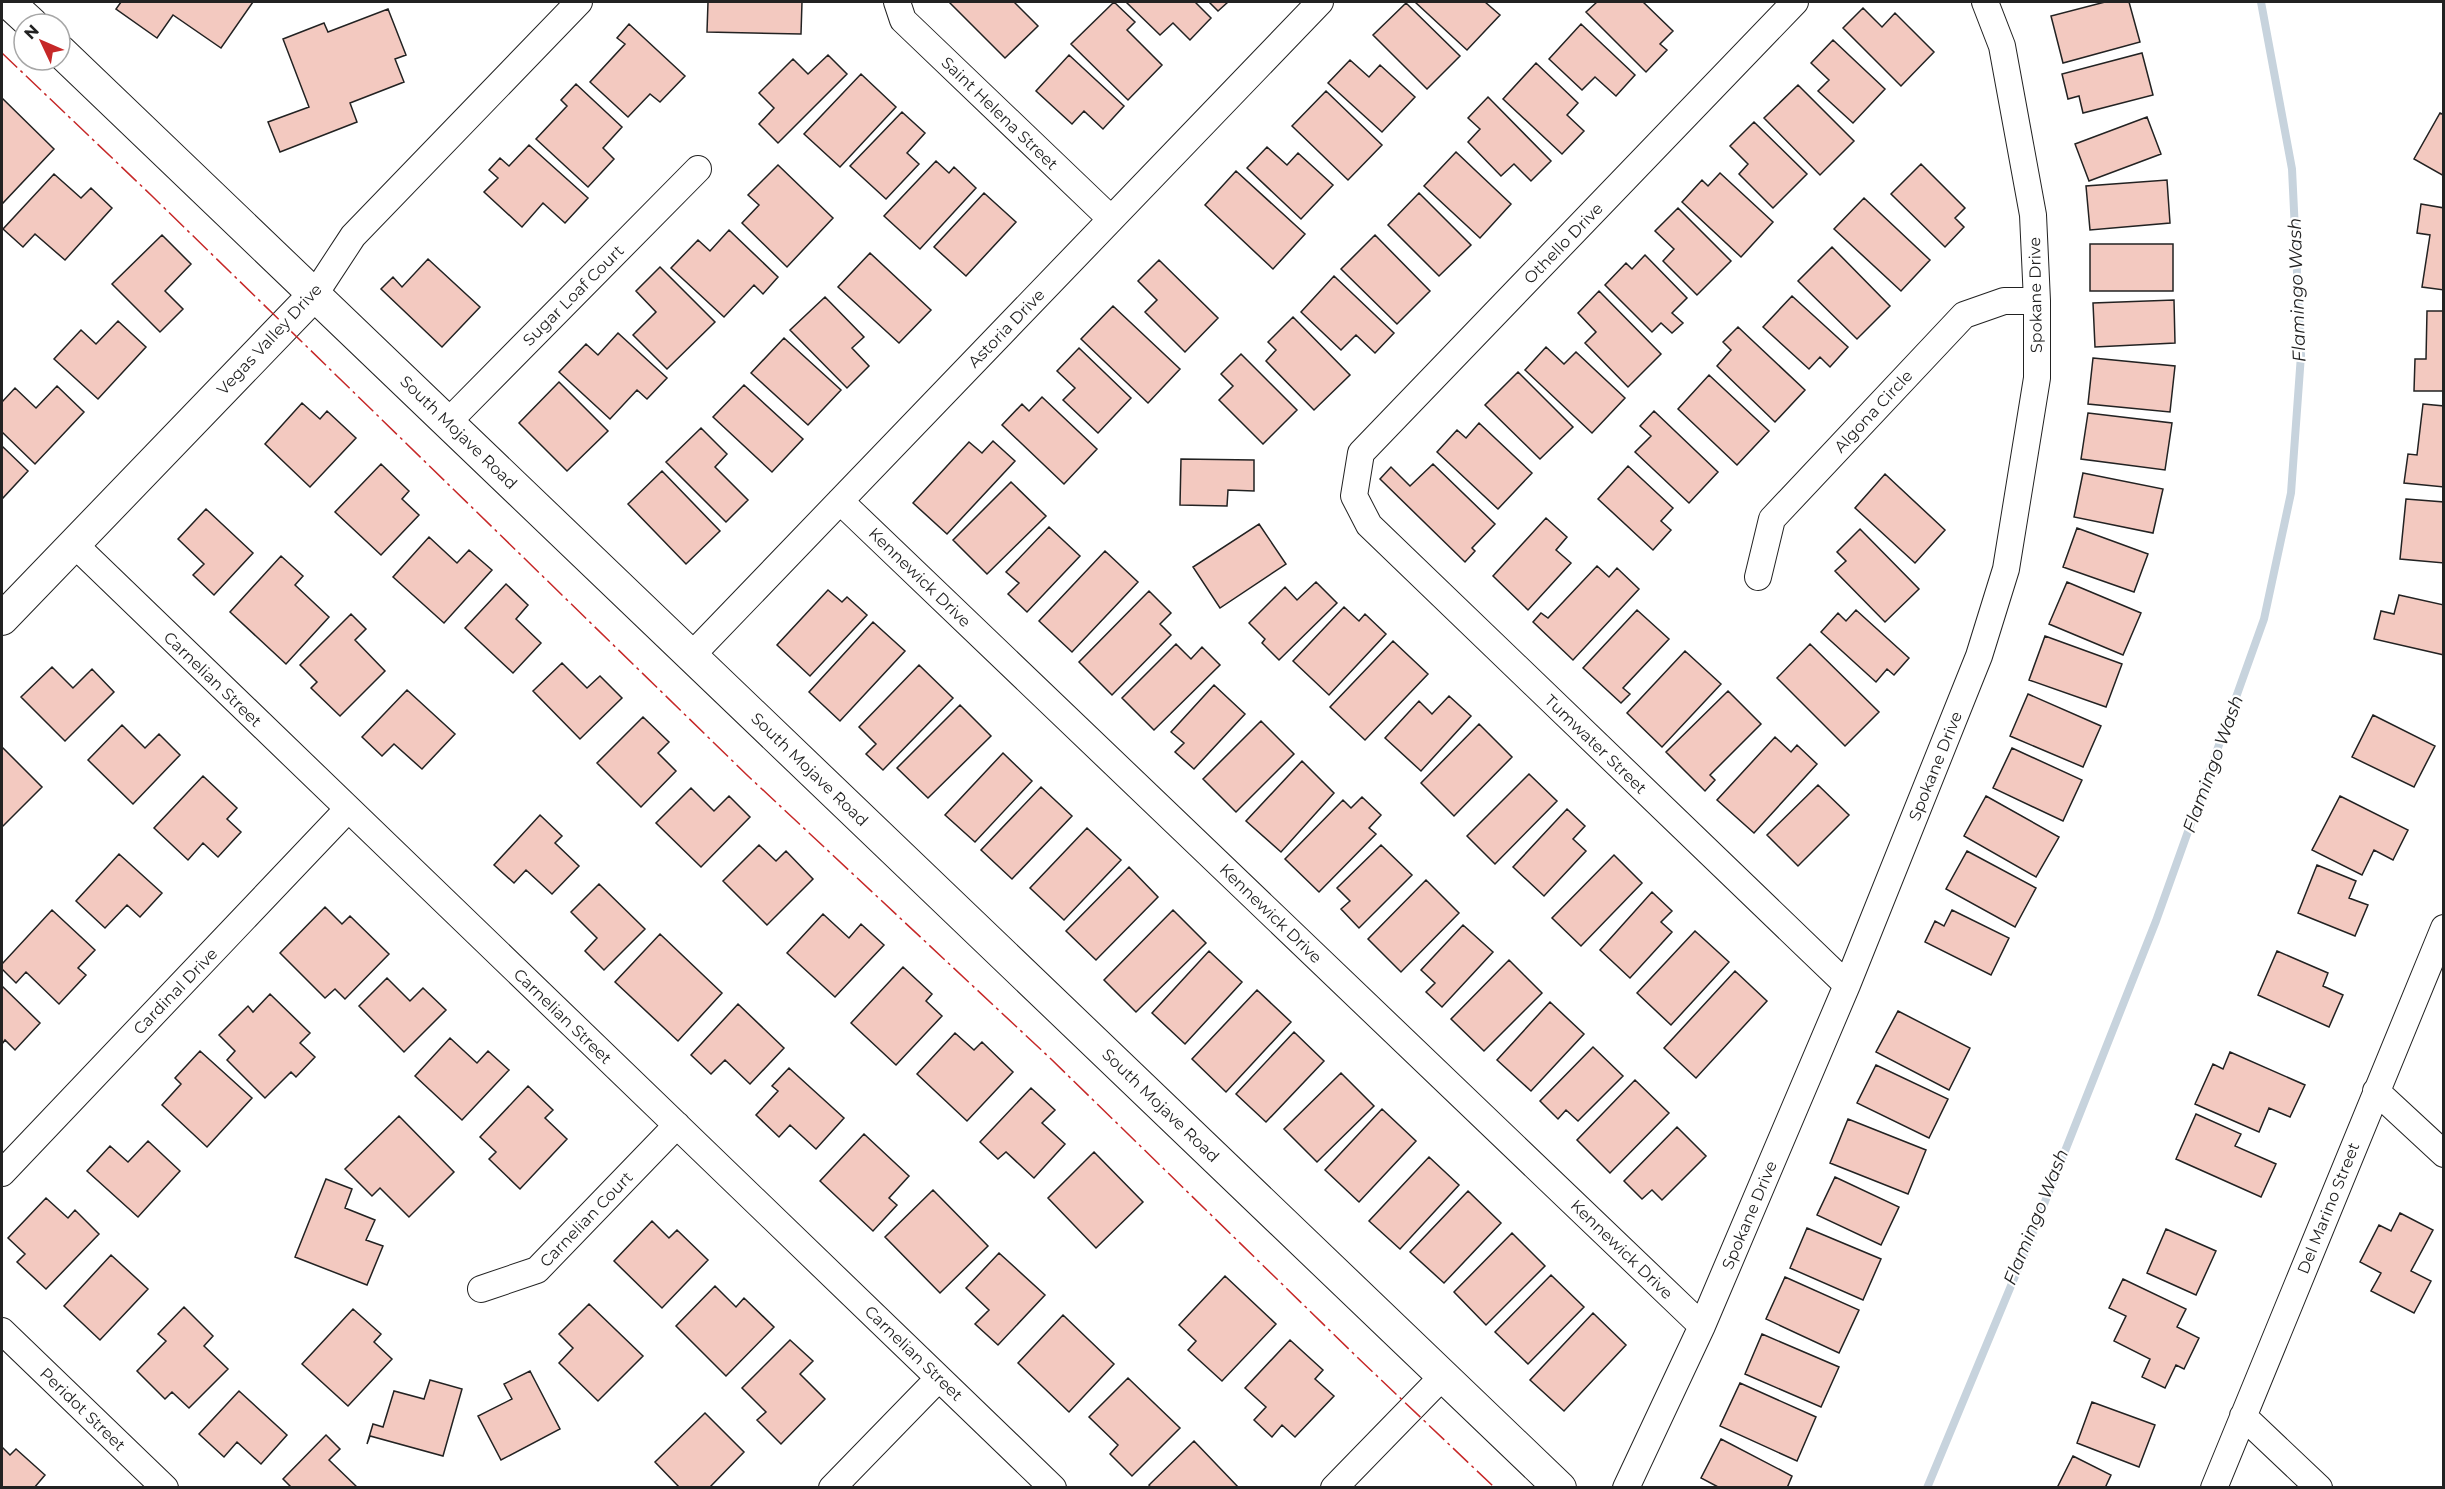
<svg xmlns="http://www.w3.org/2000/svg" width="2445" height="1489" viewBox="0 0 2445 1489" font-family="Montserrat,sans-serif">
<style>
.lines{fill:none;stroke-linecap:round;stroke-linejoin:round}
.stream{stroke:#c7d3dd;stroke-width:8}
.building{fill:#f3c9c0;stroke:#222;stroke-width:1.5}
.minor-casing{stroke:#222;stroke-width:28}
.tertiary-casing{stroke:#222;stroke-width:34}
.minor{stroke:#fff;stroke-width:26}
.tertiary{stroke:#fff;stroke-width:32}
.power{stroke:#c62828;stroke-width:1.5;stroke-dasharray:21 4.5 3 4.5;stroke-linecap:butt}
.labels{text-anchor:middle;stroke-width:4.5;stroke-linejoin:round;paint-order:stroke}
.street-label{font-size:16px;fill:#222;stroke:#fff}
.water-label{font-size:18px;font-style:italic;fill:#222;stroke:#fff}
</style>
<rect width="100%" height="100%" fill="#fff"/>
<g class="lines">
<!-- stream -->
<path class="stream" d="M1927,1488L2025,1252L2156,921L2264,619L2291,493L2301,355L2292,169L2261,2"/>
</g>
<!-- building -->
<path class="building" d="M121,2H253L221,48L173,15L157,38L116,9Z
M708,2H802L801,34L707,32Z
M949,2H1014L1038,26L1005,58Z
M1114,2L1135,22L1127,30L1162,65L1128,100L1071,44Z
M1126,2H1195L1211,18L1190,40L1173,23L1160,35Z
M1209,2H1228L1218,11Z
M1415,2H1485L1500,15L1467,50Z
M1597,2H1643L1673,31L1660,44L1667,50L1646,72L1586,12Z
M2105,2H2129L2140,42L2063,63L2051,16Z
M1406,3L1460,56L1427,89L1373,35Z
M1863,8L1882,27L1895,13L1934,52L1901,86L1843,28Z
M388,9L406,55L395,59L404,82L350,103L357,122L280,152L268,122L309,107L283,39L324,23L328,32Z
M629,24L685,76L660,102L650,94L628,117L590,82L625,44L617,38Z
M1581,24L1635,75L1616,96L1595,77L1582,90L1549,59Z
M1833,40L1885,89L1853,123L1818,91L1829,80L1811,63Z
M2142,53L2153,95L2083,113L2079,96L2068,99L2062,74Z
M828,55L847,74L778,143L759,124L774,108L759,93L793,59L808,74Z
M1069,55L1124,106L1103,129L1084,111L1072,124L1036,91Z
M1350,60L1369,77L1380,65L1415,97L1382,132L1328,83Z
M1536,63L1578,103L1567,115L1584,131L1562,154L1503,99Z
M861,74L896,107L840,167L804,134Z
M576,84L622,127L603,148L614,159L588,187L536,139L567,106L561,100Z
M1798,85L1854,141L1820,175L1764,118Z
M1326,91L1382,145L1348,180L1292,126Z
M1488,97L1551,161L1531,181L1514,164L1501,176L1468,142L1480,129L1468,118Z
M2,98L54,149L2,204Z
M902,112L925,133L907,153L919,164L886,199L850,166Z
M2440,113L2444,115V176L2414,159Z
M2147,117L2161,154L2089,181L2075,144Z
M1754,122L1807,174L1773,208L1739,174L1748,164L1730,146Z
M529,145L588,198L565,223L543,203L522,227L484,192L498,178L489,170L500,158L509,166Z
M1267,147L1287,165L1298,153L1333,185L1301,219L1247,168Z
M1456,152L1511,204L1480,238L1424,186Z
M936,161L949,173L954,167L976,188L920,249L884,216Z
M1921,164L1965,208L1955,218L1964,227L1945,247L1891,194Z
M778,165L833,218L787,267L742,223L759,205L748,195Z
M1236,171L1305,234L1273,269L1205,205Z
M1720,173L1773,222L1741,257L1682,202L1702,180L1708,186Z
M54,174L81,198L91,188L112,208L65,260L35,234L23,247L3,229Z
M2167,180L2170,223L2090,230L2086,186Z
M984,193L1016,222L966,276L934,247Z
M1419,193L1471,245L1439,276L1388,225Z
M1864,198L1930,260L1901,291L1834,229Z
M2421,204L2444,208V290L2422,287L2430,235L2417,233Z
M1678,208L1731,261L1697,295L1663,261L1674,249L1655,231Z
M729,230L778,277L763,294L754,285L724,317L671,268L698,240L710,251Z
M162,235L191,264L165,291L183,309L160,332L112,284Z
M1375,235L1430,291L1397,324L1341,269Z
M2090,244H2173V291H2090Z
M1832,247L1890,306L1857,339L1798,281Z
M870,253L931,310L899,343L838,287Z
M1645,255L1687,298L1672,313L1683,323L1672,333L1661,323L1652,332L1605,285L1626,263L1632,269Z
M428,259L480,307L442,347L381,289L393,277L402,287Z
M1159,260L1218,318L1185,352L1145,312L1157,300L1138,281Z
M660,267L715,322L667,369L633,335L656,312L636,291Z
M1334,276L1394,333L1375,353L1356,335L1341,350L1301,312Z
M1599,291L1661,354L1628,387L1585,343L1596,332L1578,313Z
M1792,296L1848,347L1830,367L1820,357L1809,369L1763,327Z
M825,297L864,337L852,348L869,366L847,388L790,330Z
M2174,300L2175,343L2095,347L2093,303Z
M1113,306L1180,369L1148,403L1081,339Z
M2427,311H2444V391H2414L2415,359H2426Z
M1293,317L1350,375L1314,410L1266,361L1276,350L1268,342Z
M118,321L146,347L98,399L54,359L81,330L96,344Z
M1738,327L1805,390L1775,422L1717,366L1731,350L1723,342Z
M618,333L667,378L647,399L637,390L610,419L559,372L586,344L598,355Z
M784,338L841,390L808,425L751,373Z
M1546,347L1564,364L1576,352L1625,398L1592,433L1525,370Z
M1079,348L1131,398L1098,433L1063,400L1075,388L1057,371Z
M1241,354L1297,410L1263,444L1219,400L1233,386L1221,374Z
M2093,358L2175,366L2170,412L2088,404Z
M1518,372L1573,427L1540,459L1485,405Z
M1709,375L1769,431L1737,465L1678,409Z
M559,382L608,431L567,471L519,423Z
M744,385L803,439L772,472L713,417Z
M57,386L84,412L35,464L2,432V402L15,388L36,408Z
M1042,397L1097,449L1064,484L1002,425L1022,404L1029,411Z
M302,403L320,419L327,411L356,438L310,487L265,444Z
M2423,404L2444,406V487L2404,483L2408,454L2417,455Z
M1654,411L1718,472L1689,503L1635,452L1651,436L1640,426Z
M2088,413L2172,423L2165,470L2081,459Z
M1479,423L1532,473L1498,509L1437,452L1457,430L1466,438Z
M701,428L727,454L715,467L748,500L726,522L666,462Z
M993,441L1015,461L947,534L913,503L969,442L982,453Z
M3,447L28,471L2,499V448Z
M1181,459L1254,460V491L1228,490L1227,506L1180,505Z
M381,464L409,491L402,499L419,515L381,555L335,512Z
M1433,464L1495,524L1472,548L1475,551L1465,562L1380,479L1391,467L1410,486Z
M1628,466L1673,508L1661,521L1671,530L1653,550L1598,499Z
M662,471L720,531L686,564L628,504Z
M2083,473L2163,489L2153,533L2074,517Z
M1885,474L1945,530L1915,563L1855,508Z
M1011,482L1046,516L987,574L953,540Z
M2406,499L2444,502V563L2400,559Z
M206,509L253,553L214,595L193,575L204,564L178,539Z
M1546,518L1567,537L1556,550L1571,563L1528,610L1493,576Z
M1259,524L1286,564L1220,608L1193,567Z
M1049,527L1080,556L1027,612L1008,594L1019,583L1006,572Z
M2077,528L2148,554L2134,592L2063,567Z
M1860,529L1919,589L1885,622L1835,571L1846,561L1837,552Z
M429,537L457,563L469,550L492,570L444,623L393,577Z
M1105,551L1138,582L1072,652L1039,621Z
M281,556L303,576L295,585L329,617L286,664L230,612Z
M1597,566L1609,577L1617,568L1639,589L1573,660L1533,622L1541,613L1548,618Z
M1316,582L1337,603L1279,660L1262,643L1265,639L1249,623L1285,587L1297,600Z
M2067,582L2141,613L2123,655L2049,624Z
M506,584L528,605L516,619L541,643L513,673L465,628Z
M828,590L842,602L847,597L867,615L810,676L777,645Z
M1149,591L1171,613L1160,624L1171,635L1112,695L1079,662Z
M2399,595L2444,605V655L2374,639L2381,611L2394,614Z
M1344,607L1359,621L1365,614L1386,634L1329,695L1293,661Z
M1637,610L1669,639L1623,688L1630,694L1621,703L1583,668Z
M1856,610L1909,658L1894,675L1887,669L1876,682L1821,632L1838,613L1846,621Z
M351,614L366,629L355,640L385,671L340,716L311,688L317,682L300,665Z
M873,622L905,651L840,721L809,692Z
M2045,636L2122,664L2106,707L2029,680Z
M1393,641L1428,674L1365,740L1330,707Z
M1176,644L1191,659L1202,647L1220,665L1154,730L1122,698Z
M1810,644L1879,712L1845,746L1777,678Z
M1685,651L1721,684L1662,747L1627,713Z
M562,663L587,688L600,676L622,698L580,739L533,691Z
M919,665L953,698L883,770L866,754L876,744L859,727Z
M52,667L73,688L92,669L114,692L65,741L21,697Z
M1214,685L1245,714L1194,769L1175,752L1184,743L1171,732Z
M407,690L455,734L422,769L394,744L382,756L362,737Z
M1728,691L1761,724L1710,775L1715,780L1705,791L1666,752Z
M2028,694L2101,726L2083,767L2010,736Z
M1449,696L1471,716L1421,771L1385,738L1419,701L1432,714Z
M960,705L991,736L928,798L897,768Z
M2373,715L2435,746L2414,787L2352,757Z
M643,717L669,742L658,753L676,771L641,807L597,763Z
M1261,721L1294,754L1236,812L1203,779Z
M1479,724L1512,757L1454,816L1421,783Z
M122,725L145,748L159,734L180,755L133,804L88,760Z
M1775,737L1791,752L1797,745L1817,764L1754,833L1717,800Z
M2,747L42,787L2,827Z
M2012,748L2082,780L2063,821L1993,788Z
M1003,753L1032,781L975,842L945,815Z
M1302,761L1334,793L1281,852L1246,821Z
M1529,774L1557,801L1495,864L1467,836Z
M203,776L237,808L227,819L241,832L218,857L203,843L188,860L154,828Z
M1818,785L1849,815L1798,866L1767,835Z
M1041,787L1072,816L1012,879L981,850Z
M691,788L714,811L729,796L750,817L701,867L656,823Z
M1986,796L2059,837L2036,877L1964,836Z
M2340,796L2408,830L2393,860L2374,850L2362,875L2312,850Z
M1362,797L1381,815L1369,828L1376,834L1319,892L1285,859L1343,800L1351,808Z
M1567,809L1585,826L1573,839L1586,851L1544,896L1513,867Z
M540,815L562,836L555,843L579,866L552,894L526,870L514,883L494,865Z
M1087,828L1121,860L1064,920L1030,888Z
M759,845L776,861L786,851L813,879L767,925L723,881Z
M1381,845L1412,875L1359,928L1341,909L1350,901L1337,888Z
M1967,851L2036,888L2015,927L1946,889Z
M119,854L162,893L140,917L127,905L105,928L76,901Z
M1614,855L1642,883L1581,946L1552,918Z
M2317,865L2356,881L2349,898L2368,905L2355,936L2298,913Z
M1129,867L1158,897L1096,960L1066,931Z
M1426,880L1459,913L1401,972L1368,939Z
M599,884L645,929L604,970L585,951L597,938L571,912Z
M1652,892L1672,911L1661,922L1672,932L1630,978L1600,950Z
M325,907L342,924L350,916L389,954L345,999L335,989L325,998L280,953Z
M52,910L95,950L78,968L86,975L59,1004L26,972L16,983L2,969V964Z
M1173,910L1206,943L1136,1012L1104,980Z
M1952,910L2009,938L1991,975L1925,942L1935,921L1944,926Z
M823,914L849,938L861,924L884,945L835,997L787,953Z
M1463,925L1493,952L1442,1007L1426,992L1435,983L1421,970Z
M1695,931L1729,962L1671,1025L1637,993Z
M660,934L722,993L678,1041L615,982Z
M1209,951L1242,982L1185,1044L1152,1013Z
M2277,951L2328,973L2323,986L2343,995L2329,1027L2258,995Z
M1509,960L1542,993L1484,1051L1451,1019Z
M903,967L932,994L926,1001L942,1016L896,1065L851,1023Z
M1735,971L1767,1001L1696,1078L1664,1048Z
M387,978L410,1001L423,988L446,1010L404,1052L359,1006Z
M2,986L40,1023L15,1050L5,1040L2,1044Z
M1257,990L1291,1022L1226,1092L1192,1059Z
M270,994L310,1033L300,1043L315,1057L296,1077L291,1072L265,1098L227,1060L235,1051L219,1035L248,1006L253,1012Z
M1550,1002L1584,1034L1531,1091L1497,1060Z
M738,1004L784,1048L750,1084L725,1060L711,1074L691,1055Z
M1898,1011L1970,1048L1949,1090L1876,1052Z
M1294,1032L1324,1061L1266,1122L1236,1094Z
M955,1033L974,1050L982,1042L1013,1072L967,1121L917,1074Z
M450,1038L477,1063L488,1051L509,1070L462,1120L415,1076Z
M1593,1047L1623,1076L1578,1121L1566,1110L1558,1119L1540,1101Z
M200,1051L252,1098L207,1147L162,1105L181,1084L175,1078Z
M2230,1052L2305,1085L2290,1117L2269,1108L2259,1132L2195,1104L2213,1064L2223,1069Z
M1876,1065L1948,1099L1929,1138L1857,1103Z
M789,1068L844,1118L816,1149L790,1125L779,1137L756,1115L778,1091L772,1086Z
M1341,1073L1374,1106L1317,1162L1284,1129Z
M1635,1080L1669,1113L1610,1173L1577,1140Z
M528,1086L553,1110L545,1118L567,1139L520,1189L489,1159L496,1152L480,1137Z
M1031,1088L1055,1110L1042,1123L1065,1144L1034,1178L1006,1152L998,1159L980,1142Z
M1382,1109L1416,1141L1359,1202L1325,1170Z
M2196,1114L2241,1134L2235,1146L2276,1164L2261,1197L2176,1159Z
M399,1116L454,1172L409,1217L380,1188L372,1196L345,1169Z
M1848,1119L1926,1150L1908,1194L1830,1163Z
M1677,1127L1706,1156L1662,1200L1652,1190L1642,1199L1624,1181Z
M864,1134L909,1176L889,1198L897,1205L873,1231L820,1181Z
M148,1141L180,1171L138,1217L87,1171L110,1146L128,1162Z
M1094,1152L1143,1202L1096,1248L1048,1198Z
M1429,1157L1459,1185L1400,1249L1369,1221Z
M1835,1177L1899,1207L1881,1245L1817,1215Z
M326,1179L352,1189L345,1208L375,1220L366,1240L383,1246L367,1285L295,1257Z
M933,1190L988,1246L940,1293L885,1237Z
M1468,1191L1501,1223L1444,1283L1410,1252Z
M46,1198L68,1218L75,1210L99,1234L46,1289L17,1262L25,1254L8,1238Z
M2400,1213L2433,1230L2411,1271L2431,1281L2414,1313L2371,1291L2381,1273L2360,1262L2379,1225L2391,1231Z
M652,1221L669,1238L677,1230L708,1260L662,1308L614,1261Z
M1807,1228L1881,1259L1863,1300L1790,1268Z
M2166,1229L2216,1251L2196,1295L2147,1273Z
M1512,1233L1545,1266L1486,1325L1454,1292Z
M999,1253L1045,1295L998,1345L975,1324L989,1310L966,1288Z
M111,1255L148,1289L100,1340L64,1306Z
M1551,1275L1584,1307L1528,1364L1495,1332Z
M1225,1276L1276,1324L1222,1381L1188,1350L1196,1341L1179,1325Z
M1785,1277L1859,1310L1839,1353L1766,1319Z
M2123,1279L2186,1309L2177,1327L2199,1338L2184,1369L2176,1365L2165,1388L2142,1377L2150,1359L2114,1341L2126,1316L2109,1308Z
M715,1286L736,1307L744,1298L774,1327L726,1376L676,1326Z
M589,1304L643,1356L598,1401L559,1363L573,1348L559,1334Z
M184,1307L213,1336L204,1346L228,1369L189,1408L172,1392L165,1399L137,1371L166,1341L158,1334Z
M353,1309L381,1334L374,1342L392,1359L348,1406L302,1364Z
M1593,1313L1626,1345L1564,1411L1530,1380Z
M1063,1315L1114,1364L1069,1412L1018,1363Z
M1762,1334L1839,1367L1821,1407L1745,1374Z
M790,1340L813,1361L800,1374L825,1399L781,1444L757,1420L766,1412L742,1388Z
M1290,1340L1323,1370L1315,1379L1334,1396L1295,1437L1282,1425L1272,1437L1254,1420L1266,1407L1245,1388Z
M530,1371L560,1429L501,1460L478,1416L512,1399L504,1384Z
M1128,1378L1180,1428L1132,1476L1110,1454L1118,1445L1089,1417Z
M430,1380L462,1389L443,1456L370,1436L367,1444L373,1424L383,1427L394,1391L424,1399Z
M1740,1383L1816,1417L1797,1461L1720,1426Z
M239,1391L287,1435L261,1464L237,1442L224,1457L199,1434Z
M2092,1402L2155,1425L2139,1467L2077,1443Z
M705,1413L744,1452L709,1488H680L655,1462Z
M326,1435L340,1449L329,1460L358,1488H292L283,1479Z
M1721,1439L1792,1476L1787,1488H1720L1701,1478Z
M1194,1441L1239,1488H1151L1149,1485Z
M2,1447L10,1455L16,1449L45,1475L34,1488H2Z
M2073,1456L2111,1475L2105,1488H2057Z"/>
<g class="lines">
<defs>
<path id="minor" d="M897,2L903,20L1111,219
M1795,2L1361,453L1354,496L1369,525L1847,985
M315,294L353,236L579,2
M448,422L698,169
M840,501L1702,1326
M74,544L1053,1488
M1758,577L1772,519L1964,315L2004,301H2037
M692,655L1320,2
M2376,1091L2444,1154
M2,1173L348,809
M481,1289L537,1270L677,1125
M2,1331L165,1488
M2243,1416L2319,1488
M832,1488L939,1378
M1334,1488L1444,1375
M1626,1488L1702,1326L1847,985L1979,656L2006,569L2037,378V301L2033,215L2002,46L1985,2
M2214,1488L2444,928"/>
<path id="tertiary" d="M8,2L32,24
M60,51L1560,1488
M2,619L315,294"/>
</defs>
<!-- minor casing -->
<use href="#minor" class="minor-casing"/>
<!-- tertiary casing -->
<use href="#tertiary" class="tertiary-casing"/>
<!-- minor -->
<use href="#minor" class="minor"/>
<!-- tertiary -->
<use href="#tertiary" class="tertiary"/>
<!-- power -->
<path class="power" d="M2,53L152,196L748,776L1051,1059L1357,1357L1495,1488"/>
</g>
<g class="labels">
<!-- street labels -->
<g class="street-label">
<text transform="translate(1000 113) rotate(44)" y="6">Saint Helena Street</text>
<text transform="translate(1563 243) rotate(-46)" y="6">Othello Drive</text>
<text transform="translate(573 295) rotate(-45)" y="6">Sugar Loaf Court</text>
<text transform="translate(2035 295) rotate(-91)" y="6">Spokane Drive</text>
<text transform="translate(1006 328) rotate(-46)" y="6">Astoria Drive</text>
<text transform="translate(269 339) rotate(-47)" y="6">Vegas Valley Drive</text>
<text transform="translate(1873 411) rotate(-47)" y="6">Algona Circle</text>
<text transform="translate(459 432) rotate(44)" y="6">South Mojave Road</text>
<text transform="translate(920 577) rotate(44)" y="6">Kennewick Drive</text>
<text transform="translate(213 679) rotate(44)" y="6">Carnelian Street</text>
<text transform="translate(1596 744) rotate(44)" y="6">Tumwater Street</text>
<text transform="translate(1935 766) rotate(-68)" y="6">Spokane Drive</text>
<text transform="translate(810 769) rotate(44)" y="6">South Mojave Road</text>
<text transform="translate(1271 913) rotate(44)" y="6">Kennewick Drive</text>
<text transform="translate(175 991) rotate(-46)" y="6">Cardinal Drive</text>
<text transform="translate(563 1016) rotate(44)" y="6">Carnelian Street</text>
<text transform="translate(1161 1105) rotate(44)" y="6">South Mojave Road</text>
<text transform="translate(2328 1208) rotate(-68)" y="6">Del Marino Street</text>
<text transform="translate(1749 1215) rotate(-67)" y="6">Spokane Drive</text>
<text transform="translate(586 1219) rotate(-46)" y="6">Carnelian Court</text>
<text transform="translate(1622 1249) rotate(44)" y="6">Kennewick Drive</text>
<text transform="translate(914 1353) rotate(44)" y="6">Carnelian Street</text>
<text transform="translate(83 1409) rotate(44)" y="6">Peridot Street</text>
</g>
<!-- water labels -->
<g class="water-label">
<text transform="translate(2297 290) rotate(-92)" y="6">Flamingo Wash</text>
<text transform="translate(2213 764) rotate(-70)" y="6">Flamingo Wash</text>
<text transform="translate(2036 1217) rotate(-68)" y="6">Flamingo Wash</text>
</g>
</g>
<!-- border -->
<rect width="2445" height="1489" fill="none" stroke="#222222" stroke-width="6"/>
<!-- north arrow -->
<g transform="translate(42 42) rotate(314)"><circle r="28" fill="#ffffff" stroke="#a7a7a7" stroke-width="1.5"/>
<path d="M0-4.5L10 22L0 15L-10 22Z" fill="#c62828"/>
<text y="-9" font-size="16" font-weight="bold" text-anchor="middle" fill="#222222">N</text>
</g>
</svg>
